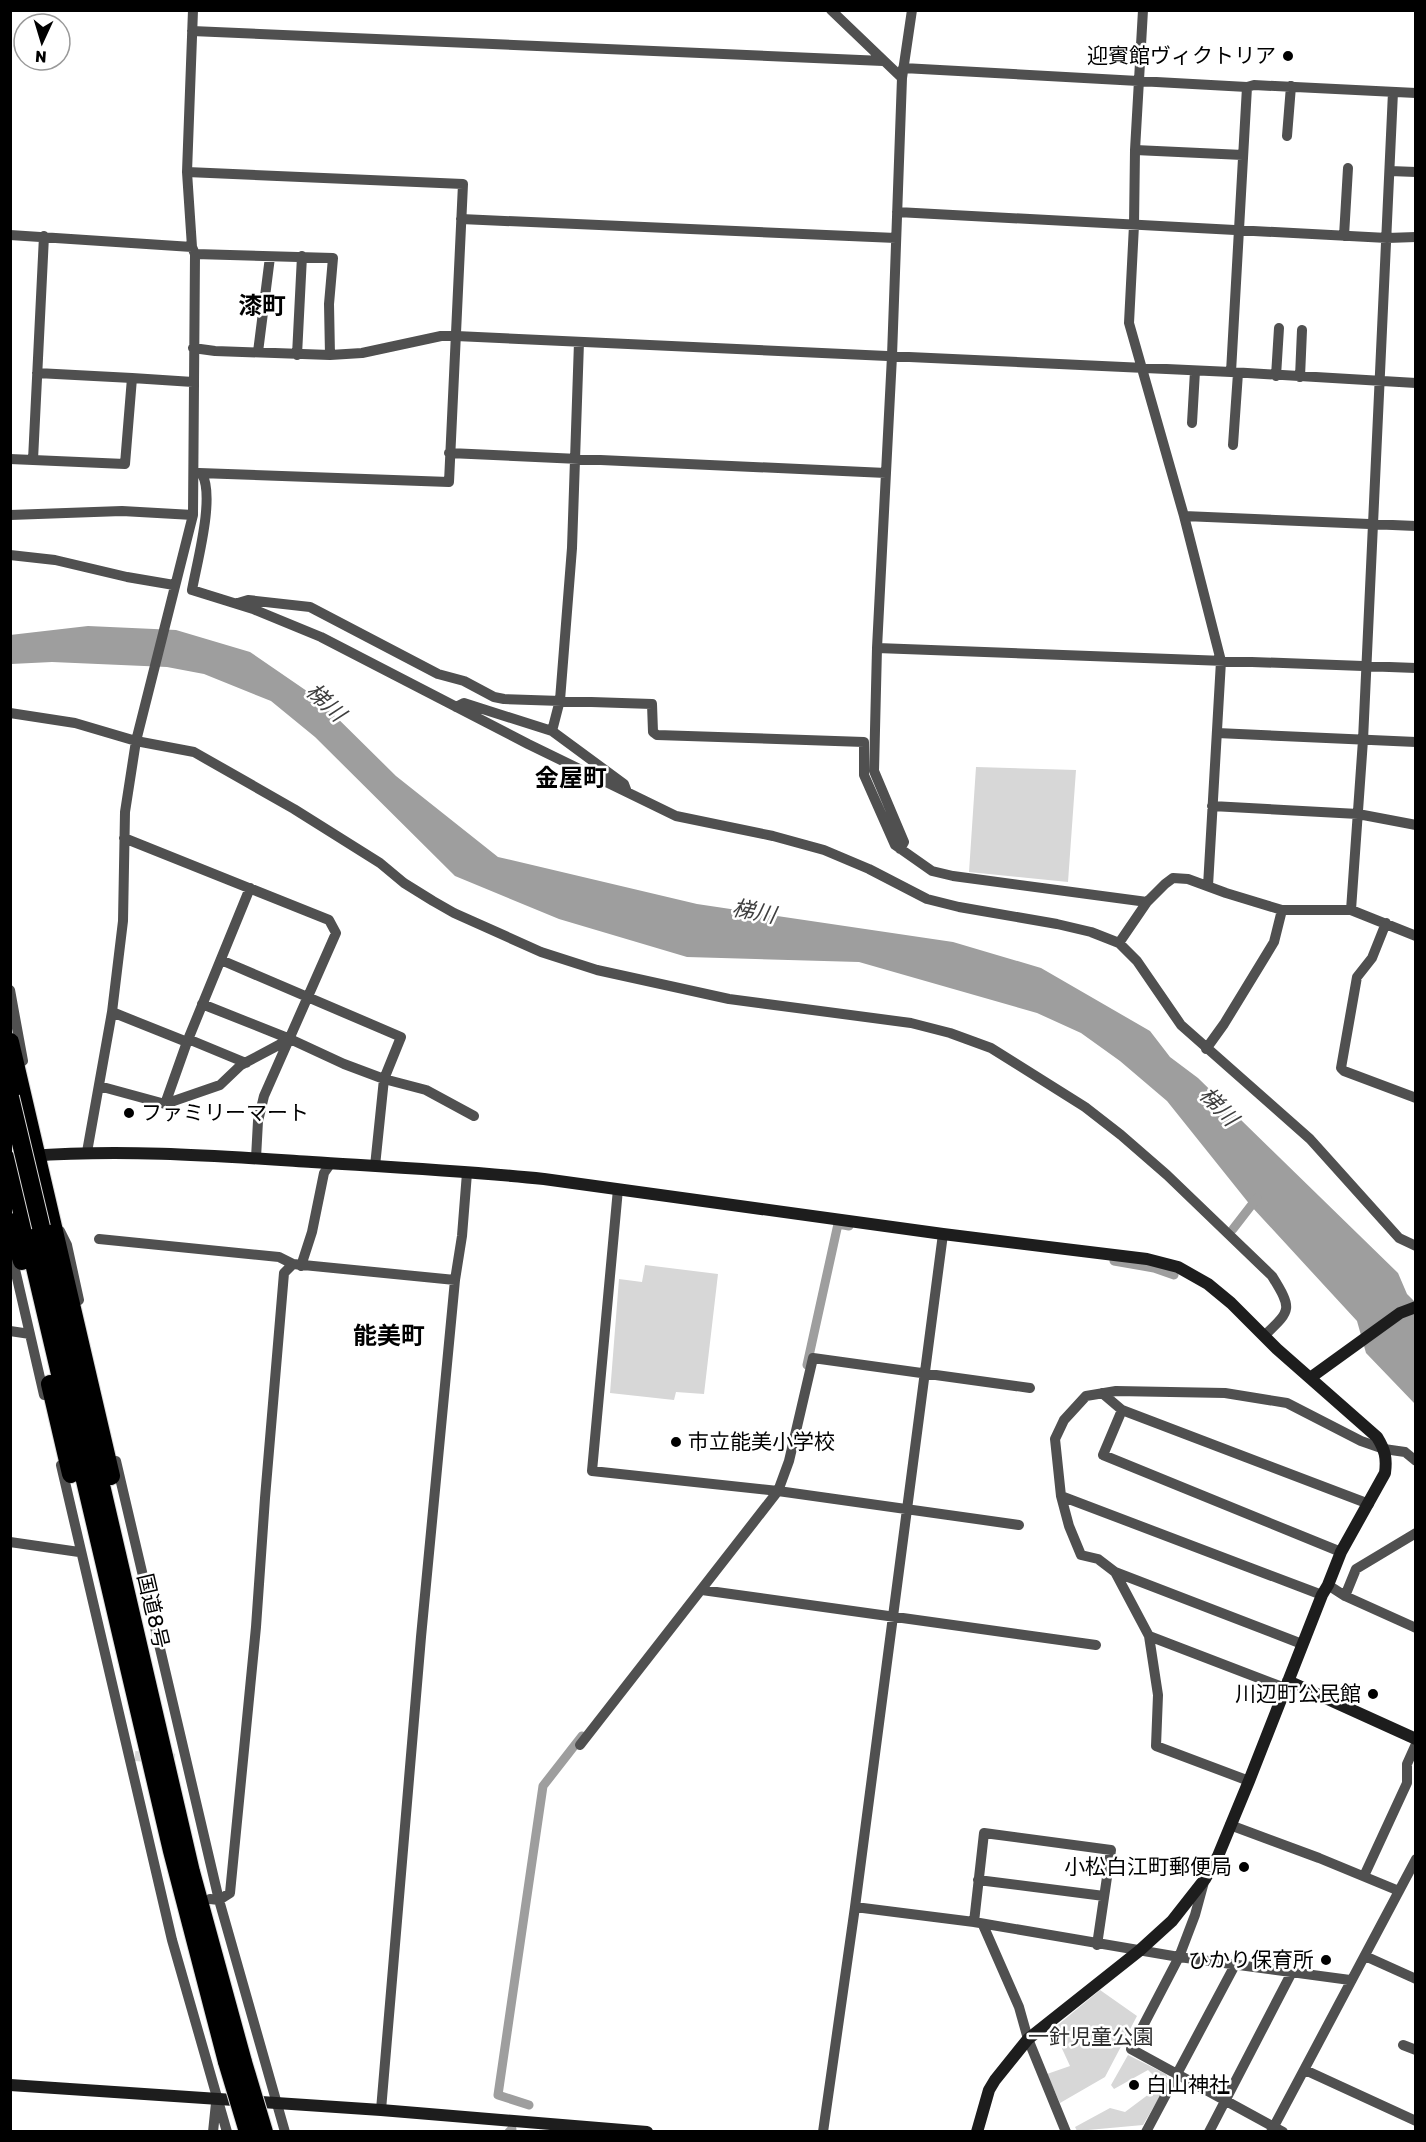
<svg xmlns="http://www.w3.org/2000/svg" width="1426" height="2142" viewBox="0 0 1426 2142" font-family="Rubik,'Noto Sans JP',sans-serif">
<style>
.green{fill:#d7d7d7}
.water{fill:#9e9e9e}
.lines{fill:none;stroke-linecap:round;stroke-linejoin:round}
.canal{stroke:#9e9e9e;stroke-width:9}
.street-tunnel{stroke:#d9d9d9;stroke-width:10;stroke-dasharray:10 5;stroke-linecap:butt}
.highway-casing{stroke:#dbdbdb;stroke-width:20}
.street{stroke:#505050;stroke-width:10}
.secondary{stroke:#1d1d1d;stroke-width:12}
.highway{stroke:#000;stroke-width:18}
.highway-bridge-casing{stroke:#dbdbdb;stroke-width:20;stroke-linecap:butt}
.highway-bridge{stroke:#000;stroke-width:18}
.poi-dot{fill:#000;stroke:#fff;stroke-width:2}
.labels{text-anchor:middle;stroke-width:5;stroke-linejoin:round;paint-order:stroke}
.poi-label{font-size:21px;fill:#000;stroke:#fff;text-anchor:end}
.street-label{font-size:21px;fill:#000;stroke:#fff}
.park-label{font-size:21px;fill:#2e2e2e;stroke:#fff}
.water-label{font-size:22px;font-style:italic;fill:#3f3f3f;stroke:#fff}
.quarter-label{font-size:24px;font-weight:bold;fill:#000;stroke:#fff}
</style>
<rect width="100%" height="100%" fill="#fff"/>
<!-- green -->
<path class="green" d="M976,767L1076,770L1068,882L969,872Z
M645,1265L718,1274L704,1394L676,1392L674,1400L610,1393L619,1279L642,1282Z
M1100,1990L1137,2016L1105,2077L1060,2103L1047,2074L1070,2066L1053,2029Z
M1128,2055L1166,2074L1169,2081L1143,2125L1077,2131L1075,2127L1110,2108L1125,2112L1153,2091L1156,2078L1148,2070L1114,2089L1111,2085Z"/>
<!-- water -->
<path class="water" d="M88,626L176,630L250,652L317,698L396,776L498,857L697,904L953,942L1041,968L1150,1031L1170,1057L1198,1078L1398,1273L1407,1294L1415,1302V1404L1366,1353L1357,1321L1251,1206L1167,1101L1120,1061L1081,1033L1037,1013L859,962L687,957L559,919L455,876L315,737L271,701L204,674L167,667L52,662L11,664L10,635Z"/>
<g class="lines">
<!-- canal -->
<path class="canal" d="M1233,1229L1257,1198
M1114,1261L1154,1268L1174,1275
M807,1365L838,1224L849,1226
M529,2105L498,2095L543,1786L582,1736
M509,2132L512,2129"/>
<!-- street-tunnel -->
<path class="street-tunnel" d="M135,1756L178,1759"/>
<defs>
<path id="highway" d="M10,1042L111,1476
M10,1161L172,1851L227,2062
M10,1222L22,1261
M41,1227L191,1872L243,2062
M50,1384L71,1474"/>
</defs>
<!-- highway casing -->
<use href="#highway" class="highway-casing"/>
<!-- street -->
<path class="street" d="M831,10L902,78
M1143,10L1135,150L1134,225L1129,323L1184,516L1221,661L1208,886
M192,31L883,61
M903,68L1247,87L1254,85L1416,93
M1287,136L1291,86
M1135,150L1243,155
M1390,171L1416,172
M187,172L463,184L449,482L199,473
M897,212L1387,238L1416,237
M461,219L896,238
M10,235L192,247
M1344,236L1348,168
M195,254L333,258L329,304L330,355
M579,342L572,548L560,700L552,731L624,784L627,792
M193,348L215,351L330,355L362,353L441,336H456L1231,372L1416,383
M258,352L270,257
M297,355L302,256
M1231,372L1247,87
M37,373L132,378
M1276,376L1279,328
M1300,377L1302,330
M1192,423L1195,371
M1233,445L1238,373
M449,453L886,473
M10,459L125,464L132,378L193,382
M33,460L44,236
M202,474C215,497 197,562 192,590L253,609L321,637L528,744L676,816L773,836L824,850L869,869L927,899L959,907L1057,924L1091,932L1119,943L1137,961L1181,1025L1310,1139L1399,1238L1416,1246
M10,515L122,511L193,515
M1184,516L1416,526
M10,555L55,560L127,577L174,585
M238,603L248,600L310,607L438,674L464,681L494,697L504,699L652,704L653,732L657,735L864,742V775L895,845L932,871L953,876L1147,902
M877,648L1416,668
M456,707L464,703L552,731
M10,713L75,723L136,741L194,752L294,809L380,863L404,883L433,901L454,913L541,952L597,970L729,999L911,1023L950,1033L991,1048L1085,1107L1121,1135L1167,1175L1272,1276C1293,1310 1291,1310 1264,1336
M1217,733L1416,742
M1212,806L1358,814L1416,825
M124,838L329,920L336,933L264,1096L258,1121L256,1158
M900,849L904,842L874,771L877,648L892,356L902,78L912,10
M1351,910L1363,740L1393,92
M1386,923L1372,958L1357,977L1341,1068L1344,1071L1416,1098
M1119,943L1147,902L1165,884L1173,878L1188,879L1226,893L1282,910H1351L1416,936
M221,960L401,1037L384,1079L375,1166
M10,990L23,1061
M202,1004L290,1039L344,1064L384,1079L426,1090L474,1116
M112,1012L187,1042
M188,1039L246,1063
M1206,1049L1224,1024L1274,942L1282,910
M99,1086L165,1104L220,1085L241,1065L290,1039
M165,1104L187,1042L250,888
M87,1152L112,1012L123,921L125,812L136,741L193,515L195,254L192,247L187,172L193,10
M618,1189L592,1471L778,1491L1019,1525
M60,1231L67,1245L79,1300
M99,1239L279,1257L293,1264
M11,1252L44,1395
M301,1266L312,1232L324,1173L331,1163
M10,1331L30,1334
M1102,1393L1122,1410L1369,1504
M1122,1410L1103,1455L1341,1552
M116,1461L219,1900L210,1899
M61,1465L172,1940L227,2132
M1061,1496L1322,1595
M10,1542L79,1552
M1115,1572L1302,1644
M1328,1585L1345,1596L1416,1628
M702,1590L1096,1645
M1345,1596L1356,1569L1416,1533
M1149,1636L1285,1688
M580,1745L778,1491L789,1461L813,1358L1030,1388
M1249,1781L1156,1746L1158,1695L1149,1636L1115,1572L1098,1559L1081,1555L1069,1526L1061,1496L1055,1439L1064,1420L1086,1396L1116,1391L1225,1393L1287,1403L1361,1441L1384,1449L1405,1452L1416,1461
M1230,1825L1319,1858L1399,1891
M1364,1876L1407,1783V1764L1416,1744
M978,1880L1104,1896
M1204,1882L1195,1915L1179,1957L1131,2049L1283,2132
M855,1907L943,1234
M974,1922L984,1833L1111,1850L1097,1945
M983,1925L1019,2007L1028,2039L1066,2132
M1365,1956L1416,1979
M1403,2045L1416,2050
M1305,2070L1416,2121
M381,2110L421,1637L455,1280L462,1236L467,1173
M213,2132L216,2103
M285,2132L219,1900L230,1893L256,1627L265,1498L284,1273L293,1264L455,1280
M823,2132L855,1907L974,1922L1179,1957L1350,1980
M1146,2132L1235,1965
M1209,2132L1292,1972
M1271,2132L1416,1859"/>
<!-- secondary -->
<path class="secondary" d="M30,1156C124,1149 218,1156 312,1162C390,1167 467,1171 544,1179L943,1234L1147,1259L1178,1267L1208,1284L1231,1303L1277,1349L1377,1437C1385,1450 1387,1458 1385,1473L1341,1552L1328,1585L1322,1595L1249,1781L1218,1856L1205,1879L1172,1921L1139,1951L1028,2039L995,2080L989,2090L977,2132
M1310,1378L1400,1313L1416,1307
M1288,1681L1416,1739
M10,2085L381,2110L647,2132"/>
<!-- highway -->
<use href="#highway" class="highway"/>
<defs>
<path id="highway-bridge" d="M10,1097L41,1227
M227,2062L248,2132
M243,2062L264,2132"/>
</defs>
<!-- highway-bridge casing -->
<use href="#highway-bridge" class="highway-bridge-casing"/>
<!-- highway-bridge -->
<use href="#highway-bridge" class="highway-bridge"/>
</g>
<!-- markers -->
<g class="poi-dot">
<circle cx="1288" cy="56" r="6"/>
<circle cx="129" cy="1113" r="6"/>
<circle cx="676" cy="1442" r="6"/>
<circle cx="1373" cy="1694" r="6"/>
<circle cx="1244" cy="1867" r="6"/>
<circle cx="1326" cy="1960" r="6"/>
<circle cx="1134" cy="2085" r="6"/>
</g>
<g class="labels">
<!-- poi labels -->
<g class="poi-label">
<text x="1276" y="63">迎賓館ヴィクトリア</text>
<text x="141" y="1120" text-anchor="start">ファミリーマート</text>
<text x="688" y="1449" text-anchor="start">市立能美小学校</text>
<text x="1361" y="1701">川辺町公民館</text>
<text x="1232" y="1874">小松白江町郵便局</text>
<text x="1314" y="1967">ひかり保育所</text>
<text x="1146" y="2092" text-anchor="start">白山神社</text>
</g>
<!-- street labels -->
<g class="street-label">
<text transform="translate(153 1611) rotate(77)" y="7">国道8号</text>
</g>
<!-- park labels -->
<g class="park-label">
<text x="1091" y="2044">一針児童公園</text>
</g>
<!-- water labels -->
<g class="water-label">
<text transform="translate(326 702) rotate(43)" y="8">梯川</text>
<text transform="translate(754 911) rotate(11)" y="8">梯川</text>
<text transform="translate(1219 1106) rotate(46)" y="8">梯川</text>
</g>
<!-- quarter labels -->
<g class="quarter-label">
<text x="262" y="314">漆町</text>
<text x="571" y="786">金屋町</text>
<text x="389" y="1344">能美町</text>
</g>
</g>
<!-- border -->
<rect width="1426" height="2142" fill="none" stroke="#000000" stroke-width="24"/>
<!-- north arrow -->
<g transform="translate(42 42) rotate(184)"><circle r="28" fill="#ffffff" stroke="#999999" stroke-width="1.5"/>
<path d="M0-4.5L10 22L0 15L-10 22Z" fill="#000000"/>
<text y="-9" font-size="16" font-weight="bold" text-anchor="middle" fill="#000000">N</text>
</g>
</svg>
